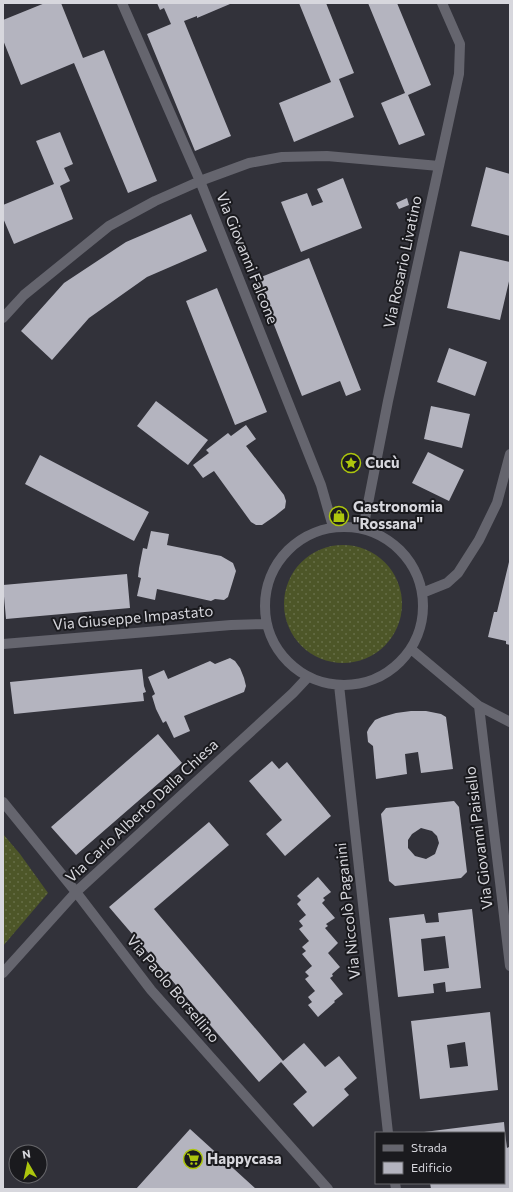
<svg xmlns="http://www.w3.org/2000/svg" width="513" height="1192" viewBox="0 0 513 1192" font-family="Commissioner,sans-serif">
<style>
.grass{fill:url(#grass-dots)}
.building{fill:#b4b4bf;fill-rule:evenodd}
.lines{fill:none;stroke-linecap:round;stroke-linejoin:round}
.street{stroke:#65656e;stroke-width:10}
.labels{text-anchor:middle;stroke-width:4;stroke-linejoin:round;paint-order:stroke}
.street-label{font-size:15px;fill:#d7d7dd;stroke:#1a1a1e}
.poi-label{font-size:15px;font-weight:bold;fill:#d7d7dd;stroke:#1a1a1e;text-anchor:start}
</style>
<defs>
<pattern id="grass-dots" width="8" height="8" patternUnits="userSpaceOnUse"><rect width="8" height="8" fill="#4d5628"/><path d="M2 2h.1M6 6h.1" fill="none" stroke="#666e47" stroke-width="1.8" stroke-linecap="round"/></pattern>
</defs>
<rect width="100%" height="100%" fill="#32323a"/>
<!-- grass -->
<path class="grass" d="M284 604a59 59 0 1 1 118 0a59 59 0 1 1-118 0Z
M3,834L20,854L48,893L3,946Z"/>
<!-- building -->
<path class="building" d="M45,3H61L83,58L104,50L157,181L128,193L74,63L21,85L3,40V20Z
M157,3H230V4L197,18V16L184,21L231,136L195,151L147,34L171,24L164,8L160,10Z
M299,3H326L354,73L339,79L354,117L294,142L279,103L331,82Z
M368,3H397L431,85L408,95L425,135L399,145L381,103L405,93Z
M60,132L73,164L64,168L70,181L60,186L73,219L14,244L3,218V205L54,184L36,141Z
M486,167L510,174V236L471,226Z
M343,178L362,228L301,252L281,202L307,193L312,206L323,202L317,189Z
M407,198L409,205L399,209L396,203Z
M191,214L207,251L147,277L89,318L52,360L21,331L64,283L126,242Z
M460,251L510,262V277L500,320L447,308Z
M309,258L361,390L346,396L340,381L302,396L256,279Z
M217,288L267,412L235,425L186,301Z
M449,348L487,362L475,396L437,382Z
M156,401L208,440L188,465L137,426Z
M431,406L470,414L462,448L424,439Z
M246,425L256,439L246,446L284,495L286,501L285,508L275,516L262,525H256L251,522L214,471L203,478L193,465L209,453L206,450L228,433L231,436Z
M428,452L464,470L449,501L412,483Z
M40,455L149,512L134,541L25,484Z
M151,531L169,534L167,545L221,556L233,563L236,571L228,597L224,600L215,599L211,601L157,589L155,600L137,596L141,578L138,577L139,568L143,548L147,549Z
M509,562H510V645L506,644V641L488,637L494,612H497Z
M127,574L130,608L6,619L3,585Z
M230,658L235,661L240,668L244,678L246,686L244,692L184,716L190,731L174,738L166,721L163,723L156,709L152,696L155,694L148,677L164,670L168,679L210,661L215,664Z
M142,669L144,686L146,692L143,693L144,701L14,714L10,682Z
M411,711H426L441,714L446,717L453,769L421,773L418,752L405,754L407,774L376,779L373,746L368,742L367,732L369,728L375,720L382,717L396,713Z
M158,734L182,763L76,855L51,827Z
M272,761L279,769L287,762L331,816L285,856L266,834L282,820L249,781Z
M454,801L459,807L467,872L461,878L395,886L389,881L381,814L386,808ZM421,828L432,831L437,836L439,843L435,854L426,859L415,856L408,848V840L412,834Z
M209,822L229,845L154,909L283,1061L304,1043L325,1067L339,1056L357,1078L344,1089L349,1095L313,1127L293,1104L307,1092L281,1062L259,1082L109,907Z
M318,877L331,892L323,898L325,900L322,903L335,918L326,924L328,926L325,928L338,943L328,953L340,967L332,974L333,976L330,978L343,994L334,1001L335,1002L318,1017L308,1005L312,1002L308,997L315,991L305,979L309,976L305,972L312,966L302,954L306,951L302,947L309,941L299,929L303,926L299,921L306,915L297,904L301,900L297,896Z
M472,909L481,988L446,992L445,982L433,984L434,993L398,997L389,918L424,914L426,923L439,922L438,913ZM445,936L449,968L424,971L421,939Z
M490,1012L498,1090L420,1099L411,1021ZM465,1042L468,1066L450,1068L447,1045Z
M504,1122L505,1133H424V1132Z
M190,1129L256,1189H136Z
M505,1133L507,1148L509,1147L510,1152V1189H431L430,1183H504Z"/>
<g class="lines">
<!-- street -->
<path class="street" d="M122,3L200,181L321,485L333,527
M3,318L24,295L109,226L155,201L200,181L249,163L282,157L327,156L439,166
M265 606a79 79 0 1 1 158 0a79 79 0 1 1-158 0Z
M363,529L388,401L459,74L460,44L442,3
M422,593L447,583L458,573L479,540L497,503L510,454
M3,644L231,625L266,624
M411,649L479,706L510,722
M339,685L388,1133
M479,706L510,966
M3,802L76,892L151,990L328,1189
M3,973L76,892L293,693L308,677
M395,1183L396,1189"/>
</g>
<!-- icons -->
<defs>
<symbol id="sight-ring" viewBox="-11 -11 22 22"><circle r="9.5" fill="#1a1a1e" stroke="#adc60d" stroke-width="1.5"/><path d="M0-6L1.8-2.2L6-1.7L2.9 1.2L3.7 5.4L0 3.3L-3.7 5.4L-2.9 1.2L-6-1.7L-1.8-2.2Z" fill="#adc60d"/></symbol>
<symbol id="shop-ring" viewBox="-11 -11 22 22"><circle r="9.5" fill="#1a1a1e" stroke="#adc60d" stroke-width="1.5"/><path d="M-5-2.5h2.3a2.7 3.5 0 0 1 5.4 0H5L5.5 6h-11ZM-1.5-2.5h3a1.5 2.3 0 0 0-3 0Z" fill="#adc60d"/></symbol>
<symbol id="supermarket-ring" viewBox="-11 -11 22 22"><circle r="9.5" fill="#1a1a1e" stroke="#adc60d" stroke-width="1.5"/><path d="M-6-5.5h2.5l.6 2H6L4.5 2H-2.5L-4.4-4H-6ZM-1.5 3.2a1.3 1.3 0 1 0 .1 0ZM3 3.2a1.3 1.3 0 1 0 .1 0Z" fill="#adc60d"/></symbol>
</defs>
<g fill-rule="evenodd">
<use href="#sight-ring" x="340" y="452" width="22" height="22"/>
<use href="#shop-ring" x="328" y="505" width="22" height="22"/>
<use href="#supermarket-ring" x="182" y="1148" width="22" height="22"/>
</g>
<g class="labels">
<!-- street labels -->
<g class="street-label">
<text transform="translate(247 258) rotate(68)" y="5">Via Giovanni Falcone</text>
<text transform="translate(403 262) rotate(-78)" y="5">Via Rosario Livatino</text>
<text transform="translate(133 618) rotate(-5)" y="5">Via Giuseppe Impastato</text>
<text transform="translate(142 811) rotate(-43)" y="5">Via Carlo Alberto Dalla Chiesa</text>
<text transform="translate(479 838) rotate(-97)" y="5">Via Giovanni Paisiello</text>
<text transform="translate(348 911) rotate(-96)" y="5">Via Niccolò Paganini</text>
<text transform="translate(173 989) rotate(50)" y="5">Via Paolo Borsellino</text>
</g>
<!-- poi labels -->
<g class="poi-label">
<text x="365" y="468">Cucù</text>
<text x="353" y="512">Gastronomia<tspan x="353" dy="17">"Rossana"</tspan></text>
<text x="207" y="1164">Happycasa</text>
</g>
</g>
<!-- border -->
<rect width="513" height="1192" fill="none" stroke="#d7d7dd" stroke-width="8"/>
<!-- legend -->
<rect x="375" y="1132" width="130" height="52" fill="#1a1a1e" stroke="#66666a"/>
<rect x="383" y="1145" width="20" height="6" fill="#65656e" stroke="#66666a"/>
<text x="411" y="1152" font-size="12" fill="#d7d7dd">Strada</text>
<rect x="383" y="1162" width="20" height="12" fill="#b4b4bf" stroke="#66666a"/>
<text x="411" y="1172" font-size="12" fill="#d7d7dd">Edificio</text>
<!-- north arrow -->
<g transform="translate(28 1164) rotate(351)"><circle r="19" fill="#1a1a1e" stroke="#66666a"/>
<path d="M0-3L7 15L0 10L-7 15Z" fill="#adc60d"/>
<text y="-6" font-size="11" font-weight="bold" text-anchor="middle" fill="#d7d7dd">N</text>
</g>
</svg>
